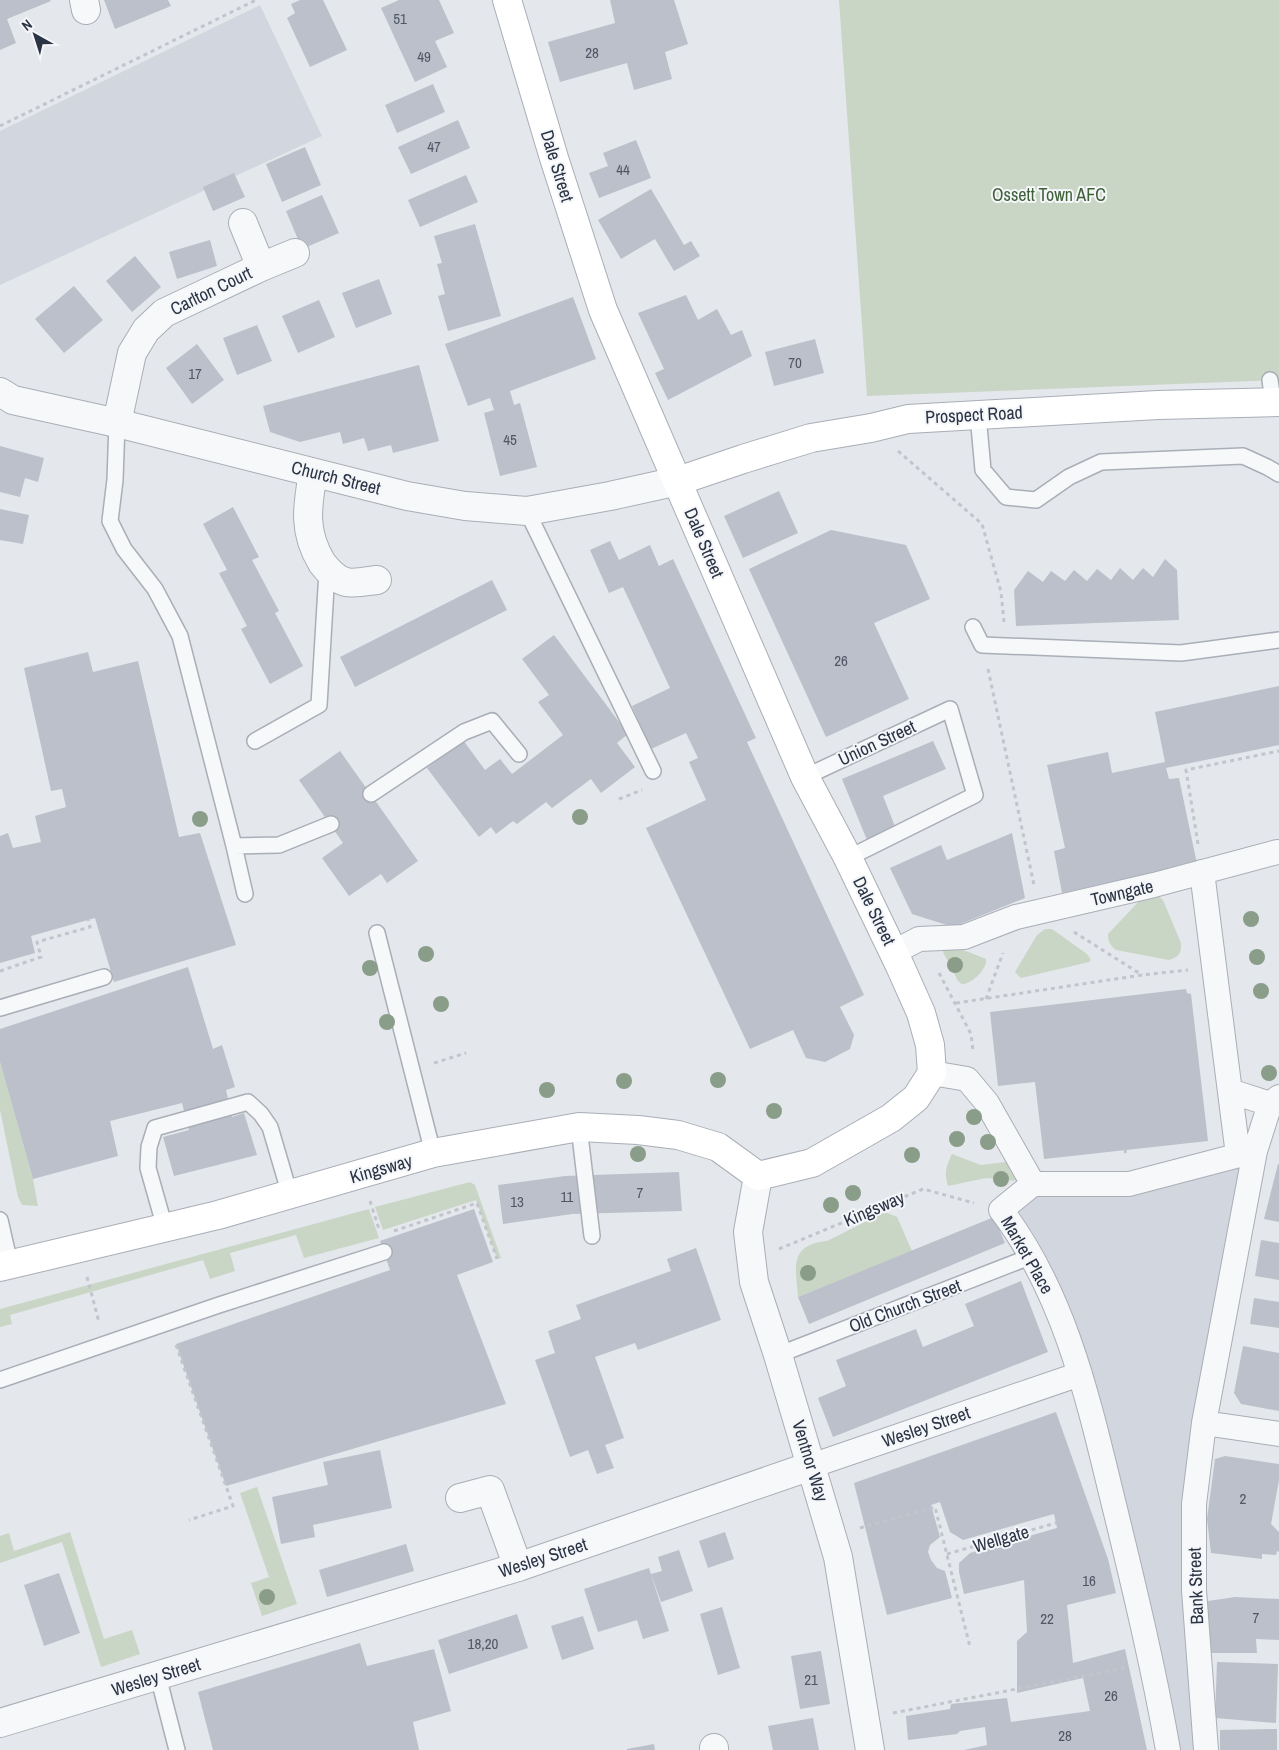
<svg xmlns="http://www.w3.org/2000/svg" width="1279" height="1750" viewBox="0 0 1279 1750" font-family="'Archivo Narrow',sans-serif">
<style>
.built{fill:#d2d6de}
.green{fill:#c9d6c5}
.building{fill:#bbc0ca}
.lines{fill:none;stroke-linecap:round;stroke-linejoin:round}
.service-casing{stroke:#a9aeb7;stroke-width:18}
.pedestrian-casing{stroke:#a9aeb7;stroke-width:26}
.minor-casing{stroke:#a9aeb7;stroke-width:30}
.tertiary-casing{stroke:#a9aeb7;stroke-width:30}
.secondary-casing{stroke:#a9aeb7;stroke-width:30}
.path{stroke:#c2c5cb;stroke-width:3;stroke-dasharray:4 4;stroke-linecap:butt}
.service{stroke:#f7f8fa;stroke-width:15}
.pedestrian{stroke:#f7f8fa;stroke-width:24}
.minor{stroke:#f7f8fa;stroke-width:28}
.tertiary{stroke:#f7f8fa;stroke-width:28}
.secondary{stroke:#fff;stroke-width:28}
.tree{fill:#899d89}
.labels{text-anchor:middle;stroke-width:4;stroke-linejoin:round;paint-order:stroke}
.number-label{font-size:15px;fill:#4f5766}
.street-label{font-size:18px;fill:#2b3445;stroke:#f4f6f9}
.park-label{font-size:18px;fill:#3f6138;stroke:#f4f6f9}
</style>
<rect width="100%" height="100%" fill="#e4e7ec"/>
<!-- built -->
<path class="built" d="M260,5L322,136L0,285V131Z
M1255,1151L1204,1423L1206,1750H1168L1084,1388L1001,1210L1033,1184H1129Z"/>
<!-- green -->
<path class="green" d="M839,0H1279V380L867,396Z
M1157,895L1163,900L1181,943C1182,953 1178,958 1169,960L1116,950C1110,945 1108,942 1108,934L1143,897Z
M1045,929H1052L1087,954L1091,960L1089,962L1021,978L1015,972L1037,935Z
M948,944L986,959C988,968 972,984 962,984L958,981L942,950Z
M0,1062L33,1179L38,1206L22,1205L18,1197L0,1110Z
M952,1154L981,1165L1006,1162L1021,1168L1018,1181L986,1178L948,1186C944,1173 946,1166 952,1154Z
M470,1182L475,1185L501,1258L497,1259L476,1200L383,1230L375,1207Z
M369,1209L379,1238L304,1258L296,1235L230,1253L235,1271L210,1279L203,1260L10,1315L12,1324L0,1327V1309Z
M885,1212L897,1217L912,1251L798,1297C796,1268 788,1245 827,1241Z
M257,1487L297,1604L262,1616L251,1583L269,1577L240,1493Z
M70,1532L104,1639L132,1630L140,1654L101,1667L62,1542L0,1563V1536L9,1533L14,1551Z"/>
<!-- building -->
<path class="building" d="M0,0H50L51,1L7,19L16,43L0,50Z
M104,0H168L171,6L115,29Z
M300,0H323L347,50L310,67L287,18L295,13L291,4Z
M399,0H439L454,33L435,41L447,67L415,82L381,8Z
M610,0H674L688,44L665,52L672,79L634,90L627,63L560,82L548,42L615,23Z
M433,84L445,112L397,133L385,105Z
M458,120L470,148L411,174L398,147Z
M636,140L651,178L599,198L589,173L608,166L603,153Z
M305,147L321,185L282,202L266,164Z
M234,173L245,197L213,211L203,187Z
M466,175L478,202L420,227L408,200Z
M651,189L684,245L691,241L700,256L674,271L655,239L621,259L598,220Z
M322,195L339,233L302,249L286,211Z
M475,224L501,316L448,331L438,296L445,294L437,264L442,263L434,236Z
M210,240L217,266L177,279L169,252Z
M135,256L161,287L132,312L106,281Z
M379,279L392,314L356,328L342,293Z
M74,286L103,320L64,353L35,319Z
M686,295L698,320L717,309L731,335L742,330L752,356L668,400L655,373L664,369L638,313Z
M573,297L596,359L510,391L514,405L520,403L537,467L500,476L484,413L494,410L490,398L468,406L445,344Z
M319,300L335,337L298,353L282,316Z
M257,325L272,361L237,375L223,338Z
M815,339L824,373L774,386L765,352Z
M197,344L224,380L192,404L166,368Z
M419,365L439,441L393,453L391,445L368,451L364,438L343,444L340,432L300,442L270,432L263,406Z
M0,446L44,458L38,482L25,478L20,497L0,492Z
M779,491L798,533L743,558L724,516Z
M233,507L259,557L252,560L279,611L275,613L303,666L270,684L241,629L247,626L219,573L227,570L203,524Z
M0,509L29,515L23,544L0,540Z
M831,530L906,545L930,599L874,623L909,699L826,737L749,569Z
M610,541L619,560L650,545L659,566L673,559L756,738L747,742L864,995L840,1007L854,1035L850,1049L825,1062L806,1058L793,1030L750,1049L646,828L706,800L689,762L698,758L686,733L651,749L632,706L670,688L623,587L609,593L590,550Z
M1165,559L1177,570L1179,620L1016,626L1014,590L1028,571L1043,582L1051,571L1065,581L1074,570L1087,581L1097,569L1111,580L1120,568L1133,580L1143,568L1153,577Z
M492,580L507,610L355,687L340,657Z
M554,635L628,734L617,743L635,767L601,793L591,779L552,808L546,802L517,824L513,821L496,834L491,827L479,837L427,768L463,740L485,770L500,759L512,774L563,735L538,702L549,695L522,659Z
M88,652L93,672L138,661L179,837L200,833L236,945L114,982L95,918L31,936L35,953L0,963V836L8,833L13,848L41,842L35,816L66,807L62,789L51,791L24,668Z
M1279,686V745L1166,768L1169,779L1179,778L1197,864L1062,893L1054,851L1065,848L1047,765L1108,752L1112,773L1165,762L1155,712Z
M933,741L946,769L883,796L896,829L867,840L842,779Z
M340,751L418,861L387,883L381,874L349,896L322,858L343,843L299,780Z
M1012,833L1025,898L953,927L912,914L890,868L941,845L947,860Z
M188,967L213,1049L222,1045L235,1087L226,1090L232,1117L244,1113L257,1155L174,1176L163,1137L189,1130L182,1103L110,1121L118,1156L33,1179L0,1062V1029Z
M1186,989L1187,993L1191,994L1208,1141L1044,1159L1035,1082L998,1086L990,1012Z
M1278,1164H1279V1222L1264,1219Z
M679,1172L682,1211L572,1214L503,1224L498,1185L565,1176Z
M474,1209L493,1262L457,1275L506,1404L226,1486L176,1344L390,1270L380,1241Z
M994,1217L1005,1243L809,1324L798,1297Z
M1261,1240L1279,1243V1280L1255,1276Z
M696,1248L721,1320L638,1350L635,1343L595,1357L624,1438L605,1445L614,1468L597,1474L588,1450L570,1457L535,1360L555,1353L548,1331L581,1319L576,1305L671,1271L667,1259Z
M1021,1281L1048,1352L833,1437L818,1398L846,1386L836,1360L916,1329L923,1347L974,1326L965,1304Z
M1254,1298L1279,1302V1328L1250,1324Z
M1243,1346L1279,1353V1411L1241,1404L1234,1393Z
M1056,1412L1108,1559L1116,1593L1067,1605L1073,1663L1125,1649L1147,1750H964L987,1745L985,1727L960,1731L957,1734L908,1740L906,1716L950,1709L951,1704L1007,1698L1011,1722L1090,1711L1083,1678L1017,1693V1641L1027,1632L1024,1580L964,1594L959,1572V1563L970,1553L1057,1528L1054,1514L963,1540L950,1532L940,1502L931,1505L940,1537L930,1545L928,1552L931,1560L937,1568L945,1571L952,1598L887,1615L854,1483Z
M380,1450L392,1508L313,1525L315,1537L281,1544L272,1497L328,1485L323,1462Z
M1225,1456L1279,1464V1480L1271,1524L1279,1532V1552L1277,1551L1276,1555L1262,1554V1559L1211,1553L1207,1519L1215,1459Z
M725,1532L734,1559L708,1568L699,1541Z
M406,1544L414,1571L327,1597L319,1570Z
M679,1550L693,1591L661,1602L651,1574L662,1571L658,1557Z
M649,1568L669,1631L643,1639L637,1620L598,1632L584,1589Z
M59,1573L80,1633L44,1646L24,1585Z
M1235,1597L1279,1599V1640L1256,1639L1257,1653H1208V1601Z
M722,1607L740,1668L718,1675L700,1614Z
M517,1614L528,1648L449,1674L438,1640Z
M583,1616L594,1649L562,1660L551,1626Z
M360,1643L367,1666L434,1649L451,1711L413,1722L419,1750H213L198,1692Z
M821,1651L830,1704L800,1709L791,1656Z
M1217,1662L1278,1664L1276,1723L1215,1718Z
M813,1718L819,1750H773L768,1726Z
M1277,1729V1750H1220V1730Z
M654,1744L655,1750H627V1749Z"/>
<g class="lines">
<defs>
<path id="service" d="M1270,380L1273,402
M978,415L983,470L1006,497L1036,500L1069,477L1101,462L1243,456L1267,467L1279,474
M117,423L115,480L110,521L124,549L155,589L180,636L234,846L245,894
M527,511L653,771
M973,627L982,645L1181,653L1279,640
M255,741L319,705L327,571
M805,777L950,709L975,795L848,858
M371,794L464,732L492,721L519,754
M234,846L279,845L331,824
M377,933L433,1153
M0,1008L104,977
M579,1127L592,1236
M0,1220L10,1264
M165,1228L148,1168L149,1147L155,1128L248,1102L261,1114L270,1127L290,1195
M778,1355L1032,1256
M0,1380L219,1305L384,1252
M158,1676L177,1750"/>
<path id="pedestrian" d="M1202,872L1238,1155
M894,952L919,939L964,937L1016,917L1154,885L1277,852
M932,1073L967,1079L987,1103L1033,1184
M1230,1091L1270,1104
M1204,1423L1279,1434
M811,1466L1080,1374
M1168,1750C1154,1670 1135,1591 1116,1513C1090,1408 1068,1298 1001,1210L1033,1184H1129L1255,1151
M1206,1750L1194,1590V1504L1204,1423L1255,1151L1270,1104L1279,1097"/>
<path id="minor" d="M84,0L86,10
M243,223L261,267
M117,423L132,353L146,330L164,313L261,267L295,253
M313,473C307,507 303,532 322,563C327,570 337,580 346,582C353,584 369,581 377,580
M460,1498L490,1490L518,1567
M714,1748V1750"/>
<path id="tertiary" d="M0,392L13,400L117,423L407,496L465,506L527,511L610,496L678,481
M758,1176L748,1232L754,1282L778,1355L838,1557L870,1750
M0,1723L518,1567L811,1466"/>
<path id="secondary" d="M678,481L743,459L811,438L871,428L908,419L1158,405L1279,402
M0,1267L218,1215L433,1153L579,1127L638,1130L678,1135L718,1147L758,1176L812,1163L891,1118L916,1098L932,1073L930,1045L921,1013L900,966L848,858L805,777L603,310L554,158L507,0"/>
</defs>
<!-- service casing -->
<use href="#service" class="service-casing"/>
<!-- pedestrian casing -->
<use href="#pedestrian" class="pedestrian-casing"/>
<!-- minor casing -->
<use href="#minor" class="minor-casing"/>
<!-- tertiary casing -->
<use href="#tertiary" class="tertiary-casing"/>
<!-- secondary casing -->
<use href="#secondary" class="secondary-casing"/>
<!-- path -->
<path class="path" d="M0,126L256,0
M898,451L982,524L1001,592L1004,622
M988,669L1034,885
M619,799L642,790
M1198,844L1186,770L1279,751
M1074,932L1142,975
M0,971L41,957L37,942L90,927L88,920
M939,973L971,1034L973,1051
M986,999L1003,953
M956,1003L1142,975L1188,970
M434,1063L466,1053
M1125,1149L1126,1156
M370,1201L379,1229
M394,1231L477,1203L497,1259
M779,1249L923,1189L974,1203
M87,1277L99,1322
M176,1345L233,1506L189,1520
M860,1528L935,1507L970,1647
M947,1554L1056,1523
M893,1713L1125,1668"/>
<!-- service -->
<use href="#service" class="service"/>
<!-- pedestrian -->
<use href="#pedestrian" class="pedestrian"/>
<!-- minor -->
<use href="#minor" class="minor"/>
<!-- tertiary -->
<use href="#tertiary" class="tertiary"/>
<!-- secondary -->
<use href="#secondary" class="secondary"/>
</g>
<!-- trees -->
<g class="tree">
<circle cx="580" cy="817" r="8"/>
<circle cx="200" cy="819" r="8"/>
<circle cx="1251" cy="919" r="8"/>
<circle cx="426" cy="954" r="8"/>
<circle cx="1257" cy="957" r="8"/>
<circle cx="955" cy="965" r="8"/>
<circle cx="370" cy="968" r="8"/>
<circle cx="1261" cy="991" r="8"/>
<circle cx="441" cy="1004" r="8"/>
<circle cx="387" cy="1022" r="8"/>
<circle cx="1269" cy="1073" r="8"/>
<circle cx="718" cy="1080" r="8"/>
<circle cx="624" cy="1081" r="8"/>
<circle cx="547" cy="1090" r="8"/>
<circle cx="774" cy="1111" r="8"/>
<circle cx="974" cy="1117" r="8"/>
<circle cx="957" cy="1139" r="8"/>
<circle cx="988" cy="1142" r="8"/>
<circle cx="638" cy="1154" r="8"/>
<circle cx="912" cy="1155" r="8"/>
<circle cx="1001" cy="1179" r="8"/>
<circle cx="853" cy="1193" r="8"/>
<circle cx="831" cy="1205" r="8"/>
<circle cx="808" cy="1273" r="8"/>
<circle cx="267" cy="1597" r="8"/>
</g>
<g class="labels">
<!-- number labels -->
<g class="number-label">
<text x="400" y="24">51</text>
<text x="592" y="58">28</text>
<text x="424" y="62">49</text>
<text x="434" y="152">47</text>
<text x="623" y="175">44</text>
<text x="795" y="368">70</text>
<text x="195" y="379">17</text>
<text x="510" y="445">45</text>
<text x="841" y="666">26</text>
<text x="640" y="1198">7</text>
<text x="567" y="1202">11</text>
<text x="517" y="1207">13</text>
<text x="1243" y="1504">2</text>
<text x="1089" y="1586">16</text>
<text x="1256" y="1623">7</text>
<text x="1047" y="1624">22</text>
<text x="483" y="1649">18,20</text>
<text x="811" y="1685">21</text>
<text x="1111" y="1701">26</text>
<text x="1065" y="1741">28</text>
</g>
<!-- street labels -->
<g class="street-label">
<text transform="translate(557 166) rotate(73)" y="6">Dale Street</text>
<text transform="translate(211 291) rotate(-26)" y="6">Carlton Court</text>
<text transform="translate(974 415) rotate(-3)" y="6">Prospect Road</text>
<text transform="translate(336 478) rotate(14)" y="6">Church Street</text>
<text transform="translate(704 543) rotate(67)" y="6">Dale Street</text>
<text transform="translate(877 743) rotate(-25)" y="6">Union Street</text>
<text transform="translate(1122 893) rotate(-13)" y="6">Towngate</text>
<text transform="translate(874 911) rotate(64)" y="6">Dale Street</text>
<text transform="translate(381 1169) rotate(-16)" y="6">Kingsway</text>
<text transform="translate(874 1209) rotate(-23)" y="6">Kingsway</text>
<text transform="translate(1027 1255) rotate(60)" y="6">Market Place</text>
<text transform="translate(905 1306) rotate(-21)" y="6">Old Church Street</text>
<text transform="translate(926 1427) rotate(-19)" y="6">Wesley Street</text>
<text transform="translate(810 1461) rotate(73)" y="6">Ventnor Way</text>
<text transform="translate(1001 1539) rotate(-16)" y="6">Wellgate</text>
<text transform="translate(543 1558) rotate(-18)" y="6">Wesley Street</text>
<text transform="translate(1196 1586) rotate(-92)" y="6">Bank Street</text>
<text transform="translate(156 1677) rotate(-17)" y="6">Wesley Street</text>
</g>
<!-- park labels -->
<g class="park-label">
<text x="1049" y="201">Ossett Town AFC</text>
</g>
</g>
<!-- north arrow -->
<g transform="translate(35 35) rotate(321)" stroke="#f4f6f9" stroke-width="4" paint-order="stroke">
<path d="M0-4L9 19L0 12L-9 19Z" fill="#2b3445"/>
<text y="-8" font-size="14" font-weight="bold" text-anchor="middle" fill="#2b3445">N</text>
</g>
</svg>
